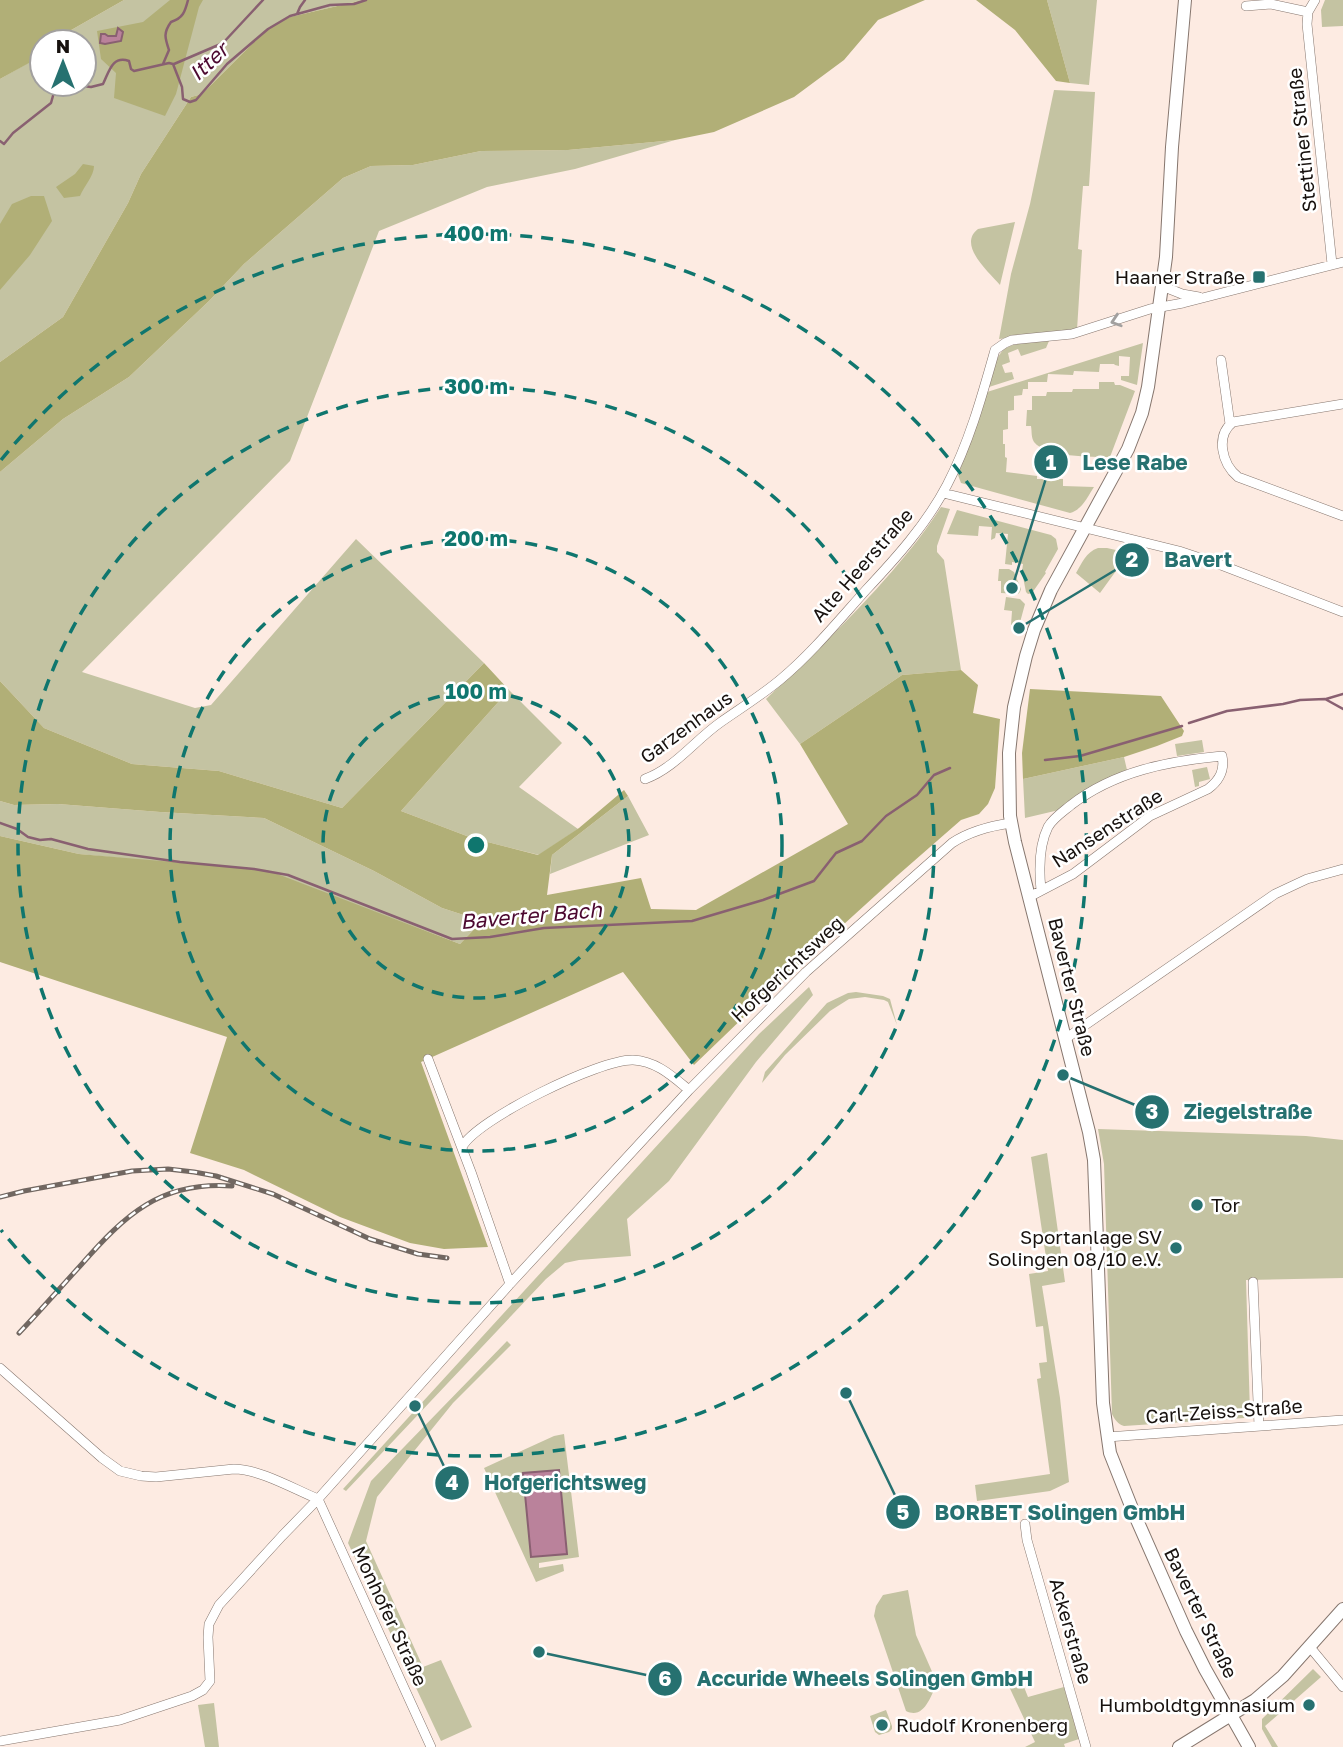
<svg xmlns="http://www.w3.org/2000/svg" width="1343" height="1747" viewBox="0 0 1343 1747" font-family="'Golos Text',sans-serif">
<style>
.green{fill:#c4c3a2}
.forest{fill:#b1af77}
.water{fill:#ba829b;stroke:#896071;stroke-width:2}
.lines{fill:none;stroke-linecap:round;stroke-linejoin:round}
.stream{stroke:#896071;stroke-width:2.5}
.minor-casing{stroke:#86766e;stroke-width:10}
.secondary-casing{stroke:#86766e;stroke-width:14}
.minor{stroke:#fff;stroke-width:9}
.secondary{stroke:#fff;stroke-width:12}
.rail-casing{stroke:#716761;stroke-width:5}
.rail{stroke:#fff;stroke-width:2.5;stroke-dasharray:8;stroke-linecap:butt}
.oneway{stroke:#a2a09f}
.ring{fill:none;stroke:#0f766e;stroke-width:3.5;stroke-dasharray:12 9}
.poi-dot{fill:#267170;stroke:#fff;stroke-width:2.5}
.labels{text-anchor:middle;stroke-width:5;stroke-linejoin:round;paint-order:stroke}
.street-label{font-size:19px;fill:#17110e;stroke:#fff}
.poi-label{font-size:19px;fill:#17110e;stroke:#fff;text-anchor:end}
.water-label{font-size:21px;font-style:italic;fill:#4c0830;stroke:#fff}
.centre{fill:#0f766e;stroke:#fff;stroke-width:3.5}
.ring-label{font-size:21px;text-anchor:middle;font-weight:bold;fill:#0f766e;stroke:#fff;stroke-width:5;stroke-linejoin:round;paint-order:stroke}
.leader{fill:none;stroke:#267170;stroke-width:2.5}
.callout-dot{fill:#267170;stroke:#fff;stroke-width:2.5}
.mark-label{font-size:21px;text-anchor:middle;font-weight:bold;fill:#fff}
.callout-label{font-size:21px;text-anchor:middle;font-weight:bold;fill:#267170;stroke:#fff;stroke-width:5;stroke-linejoin:round;paint-order:stroke}
</style>
<rect width="100%" height="100%" fill="#fdebe2"/>
<!-- green -->
<path class="green" d="M124,0H363L290,17L267,29L202,94L191,97L141,174L128,203L63,317L0,362V79L42,55V84H84V42H56L66,33Z
M1047,0H1097L1089,85L1070,83Z
M1325,0H1343V26L1322,27L1321,10Z
M1054,90L1095,92L1089,186H1083L1078,249L1082,250L1077,330L999,339L1011,274L1030,204Z
M675,140L575,169L487,187L379,231L290,461L82,672L195,708L211,705L356,539L484,663L342,808L219,771L132,764L44,728L0,681V472L63,419L129,377L209,301L244,264L343,178L371,166L413,165L481,151L568,150Z
M1015,222L1000,285C989,272 957,245 978,229Z
M1049,341L1046,348L1021,356L1018,349L1008,353L1010,362L1002,365L1005,373L1012,372L1014,379L989,387C999,340 1005,345 1049,341Z
M1143,343L1137,385L1121,380V376H1129L1130,357L1119,356V366L1115,365L1114,364H1100L1099,372L1074,371L1073,375L1048,374L1047,382H1028V389H1023L1022,395L1014,396V410L1008,411V429L1003,430V444H1005V457L1007,458L1006,472L1037,476V479H1063V486L1094,487C1088,496 1082,510 1070,513L961,483L958,475L987,392Z
M1099,382H1114L1115,385H1120L1135,391L1110,457C1092,457 1046,457 1034,442C1031,437 1032,432 1031,426H1026L1027,410H1032V396H1046L1047,392H1072L1073,389H1099Z
M941,507L950,509L937,546V552L944,560L961,670L902,675L800,744L766,699C816,652 866,604 909,551C921,537 931,522 941,507Z
M957,510L1051,535L1056,539L1058,549L1045,572L1046,573L1032,593L1028,594L1026,592L1022,572L1023,564L1012,562V565L1005,564L1008,534L996,533L995,538L991,540L992,527L979,526L978,536L947,534Z
M1098,548H1107L1129,553L1100,593L1076,573C1082,563 1086,552 1098,548Z
M999,569H1009L1014,572L1021,589L1020,592L1018,594L1001,593V581H998Z
M1006,597L1020,599L1025,604L1019,626L1011,625L1012,611L1004,610Z
M509,690L562,743L519,787L578,829L539,855L472,838L401,811Z
M1202,740L1204,752L1177,756L1175,744Z
M1124,757L1127,770L1059,810L1025,818L1023,779Z
M1207,767L1210,779L1199,782V786L1195,787L1192,770Z
M628,796L649,835L550,874L552,855Z
M0,801L14,805L58,804L160,812L264,818L374,871L442,908L482,921L460,944L367,909L159,862L79,854L0,836Z
M809,987L813,995L756,1062L669,1181L627,1219L631,1256L579,1260L565,1263L546,1279L346,1491L343,1489L759,1034Z
M856,992L883,996L890,999L897,1025L888,1002L884,1000L865,997L849,999L830,1011L785,1055L762,1083L765,1072L827,1003L848,993Z
M1098,1129L1306,1136L1343,1140V1278L1246,1280L1250,1413L1244,1418L1124,1426C1118,1424 1115,1420 1112,1414L1104,1164Z
M1047,1153L1065,1282L1042,1286L1060,1398L1069,1482L1050,1491L977,1501L975,1485L1050,1474L1037,1379L1041,1378L1039,1363L1047,1362L1043,1326L1036,1327L1029,1274L1048,1271L1031,1157Z
M507,1341L511,1345L453,1403L377,1497L366,1541L423,1667L441,1660L472,1727L441,1741L348,1543L371,1481Z
M564,1434L579,1557L539,1563V1568L563,1564L564,1571L536,1582L484,1468L554,1436Z
M908,1590L916,1635L937,1683C931,1696 924,1720 906,1711L874,1616L876,1606L883,1595Z
M1313,1669L1321,1677L1265,1726L1278,1747H1272L1262,1729V1719Z
M1018,1672L1028,1697L1064,1687L1079,1739L1064,1744L1065,1747H1025L1035,1742L1005,1678Z
M214,1703L219,1747H205L198,1705Z
M886,1710L892,1726V1729L889,1732L879,1735L875,1732L870,1716Z"/>
<!-- forest -->
<path class="forest" d="M0,0H124L66,33L56,42H42V55L38,58L0,79Z
M170,0H203L199,7L176,94L165,116L114,98L116,73L101,59L97,31L143,22Z
M363,0H925L878,20L844,60L794,97L714,132L675,140L568,150L481,151L413,165L371,166L343,178L244,264L209,301L129,377L63,419L0,472V362L63,317L128,203L141,174L191,97L202,94L267,29L290,17Z
M976,0H1047L1070,83L1056,81L1015,30Z
M83,164L94,166C94,176 84,186 80,196L64,198L56,187L75,174Z
M31,196H44L52,221L30,255L0,290V224L12,204Z
M484,663L509,690L401,811L472,838L538,855L579,828L624,790L628,796L552,855L547,895L641,878L651,909L696,910L848,824L800,744L902,675L961,670L978,685L973,713L1000,719L995,788L988,804L979,814L961,820L898,875L777,985L694,1065L623,972L421,1062L488,1247L444,1249L410,1243L340,1217L244,1170L190,1153L227,1037L0,962V836L79,854L267,870L460,944L482,921L442,908L374,871L264,818L160,812L58,804L14,805L0,801V681L44,728L132,764L219,771L342,808Z
M1030,689L1161,696L1184,731L1182,736L1157,746L1124,757L1023,779L1022,753Z"/>
<!-- water -->
<path class="water" d="M118,28L123,32L121,41L105,44L100,43L101,34H105L108,36H116Z
M559,1470L567,1554L531,1557L523,1473Z"/>
<g class="lines">
<!-- stream -->
<path class="stream" d="M297,14L300,7L305,0
M163,64L169,50C165,38 163,33 171,22C183,18 185,12 188,0
M174,64L223,43L263,0
M67,84L91,87L103,84C109,72 112,55 129,61L131,69L134,71L169,63L173,64L182,87L183,99L190,102L196,100L227,64L268,29L290,16L330,5L354,4L366,0
M0,141L4,144L13,133L51,103L56,85L59,84
M1326,699L1343,694
M1189,723L1227,711L1283,704L1300,700L1325,699L1343,709
M1045,760L1080,756L1182,726
M0,823L17,829L28,837L40,840L51,839L88,849L180,862L254,869L288,875L452,939L490,937L544,928L692,921L763,900L814,881L836,853L862,841L886,816L917,795L934,775L950,768"/>
<defs>
<path id="minor" d="M1315,0L1308,12L1307,24L1332,264
M1246,6L1271,4L1308,12
M1162,286L1182,294L1199,297
M1221,360L1230,424
M1343,404L1233,422C1215,436 1222,464 1238,477L1343,516
M943,493L1179,551L1221,565L1343,612
M645,779C675,768 695,740 721,722C741,708 762,695 781,679C812,653 839,620 866,590C896,558 926,525 947,485C969,443 982,396 995,350L1005,343L1012,340L1072,334L1150,309L1183,303L1343,262
M1029,897L1073,874L1150,816L1208,789C1220,780 1225,770 1222,756C1169,761 1115,771 1071,805C1064,811 1053,818 1048,827C1039,845 1039,870 1041,890
M1065,1039L1275,894L1307,879L1343,869
M428,1059L471,1172L510,1284
M462,1147C477,1119 600,1059 633,1060C656,1061 672,1076 689,1090
M1253,1282L1259,1426
M0,1368L102,1458L120,1471L141,1476L156,1477L234,1469C259,1469 294,1489 318,1499
M1107,1437L1343,1420
M318,1499L431,1747
M1025,1524L1027,1540L1086,1747
M1309,1646L1343,1687
M0,1741L120,1720L192,1696L203,1690L210,1681L208,1637L209,1624L219,1605L282,1536L318,1499L510,1284L689,1090L806,972L952,843C970,831 990,826 1011,823"/>
<path id="secondary" d="M1185,0L1172,147L1166,257L1148,387L1142,413L1128,449L1051,590L1034,630L1026,656L1014,707L1009,753L1010,816L1015,842L1089,1132L1094,1160L1103,1403L1110,1453L1133,1511L1186,1631L1205,1669L1249,1747
M1179,1747L1255,1700L1283,1676L1343,1609"/>
</defs>
<!-- minor casing -->
<use href="#minor" class="minor-casing"/>
<!-- secondary casing -->
<use href="#secondary" class="secondary-casing"/>
<!-- minor -->
<use href="#minor" class="minor"/>
<!-- secondary -->
<use href="#secondary" class="secondary"/>
<defs>
<path id="rail" d="M0,1197L24,1191L132,1171L168,1169L194,1172L216,1176L273,1194L370,1239L418,1254L447,1258
M19,1333C40,1311 60,1288 81,1265C125,1215 160,1181 232,1186"/>
</defs>
<!-- rail casing -->
<use href="#rail" class="rail-casing"/>
<!-- rail -->
<use href="#rail" class="rail"/>
</g>
<!-- one-way arrows -->
<defs><path id="oneway-chevron" d="M-2-3.5L2.5 0L-2 3.5" fill="none" stroke-width="1.6" stroke-linecap="round" stroke-linejoin="round" transform="scale(1.75)"/></defs>
<use class="oneway" href="#oneway-chevron" transform="translate(1116 321) rotate(162)"/>
<!-- distance rings -->
<g class="ring">
<circle cx="476" cy="845" r="153"/>
<circle cx="476" cy="845" r="306"/>
<circle cx="476" cy="845" r="458"/>
<path d="M1 460A611 611 0 1 1 1 1230"/>
</g>
<!-- markers -->
<g class="poi-dot">
<rect x="1252" y="270" width="14" height="14" rx="3.5"/>
<circle cx="1197" cy="1205" r="7"/>
<circle cx="1176" cy="1248" r="7"/>
<circle cx="1309" cy="1705" r="7"/>
<circle cx="882" cy="1725" r="7"/>
</g>
<g class="labels">
<!-- street labels -->
<g class="street-label">
<text transform="translate(1302 140) rotate(-96)" y="7">Stettiner Straße</text>
<text transform="translate(862 565) rotate(-49)" y="7">Alte Heerstraße</text>
<text transform="translate(686 727) rotate(-36)" y="7">Garzenhaus</text>
<text transform="translate(1107 828) rotate(-33)" y="7">Nansenstraße</text>
<text transform="translate(787 969) rotate(-43)" y="7">Hofgerichtsweg</text>
<text transform="translate(1072 987) rotate(76)" y="7">Baverter Straße</text>
<text transform="translate(1224 1411) rotate(-4)" y="7">Carl-Zeiss-Straße</text>
<text transform="translate(1201 1613) rotate(64)" y="7">Baverter Straße</text>
<text transform="translate(390 1616) rotate(65)" y="7">Monhofer Straße</text>
<text transform="translate(1071 1631) rotate(74)" y="7">Ackerstraße</text>
</g>
<!-- poi labels -->
<g class="poi-label">
<text x="1245" y="284">Haaner Straße</text>
<text x="1211" y="1212" text-anchor="start">Tor</text>
<text x="1162" y="1244">Sportanlage SV<tspan x="1162" dy="22">Solingen 08/10 e.V.</tspan></text>
<text x="1295" y="1712">Humboldtgymnasium</text>
<text x="896" y="1732" text-anchor="start">Rudolf Kronenberg</text>
</g>
<!-- water labels -->
<g class="water-label">
<text transform="translate(209 62) rotate(-43)" y="7">Itter</text>
<text transform="translate(531 916) rotate(-5)" y="7">Baverter Bach</text>
</g>
</g>
<circle cx="476" cy="845" r="10" class="centre"/>
<g class="ring-label">
<text x="476" y="241">400 m</text>
<text x="476" y="394">300 m</text>
<text x="476" y="546">200 m</text>
<text x="476" y="699">100 m</text>
</g>
<!-- callouts -->
<path class="leader" d="M1012 588L1051 462M1019 628L1132 560M1063 1075L1152 1112M415 1406L452 1483M846 1393L903 1512M539 1652L665 1679"/>
<g class="callout-dot">
<circle cx="1012" cy="588" r="7"/>
<circle cx="1019" cy="628" r="7"/>
<circle cx="1063" cy="1075" r="7"/>
<circle cx="415" cy="1406" r="7"/>
<circle cx="846" cy="1393" r="7"/>
<circle cx="539" cy="1652" r="7"/>
<circle cx="1051" cy="462" r="18"/>
<circle cx="1132" cy="560" r="18"/>
<circle cx="1152" cy="1112" r="18"/>
<circle cx="452" cy="1483" r="18"/>
<circle cx="903" cy="1512" r="18"/>
<circle cx="665" cy="1679" r="18"/>
</g>
<g class="mark-label">
<text x="1051" y="470">1</text>
<text x="1132" y="567">2</text>
<text x="1152" y="1119">3</text>
<text x="452" y="1490">4</text>
<text x="903" y="1520">5</text>
<text x="665" y="1686">6</text>
</g>
<g class="callout-label">
<text x="1135" y="470">Lese Rabe</text>
<text x="1198" y="567">Bavert</text>
<text x="1248" y="1119">Ziegelstraße</text>
<text x="565" y="1490">Hofgerichtsweg</text>
<text x="1060" y="1520">BORBET Solingen GmbH</text>
<text x="865" y="1686">Accuride Wheels Solingen GmbH</text>
</g>
<!-- north arrow -->
<g transform="translate(63 63)"><circle r="33" fill="#ffffff" stroke="#a2a09f" stroke-width="2"/>
<path d="M0-5L12 26L0 18L-12 26Z" fill="#267170"/>
<text y="-10" font-size="19" font-weight="bold" text-anchor="middle" fill="#17110e">N</text>
</g>
</svg>
